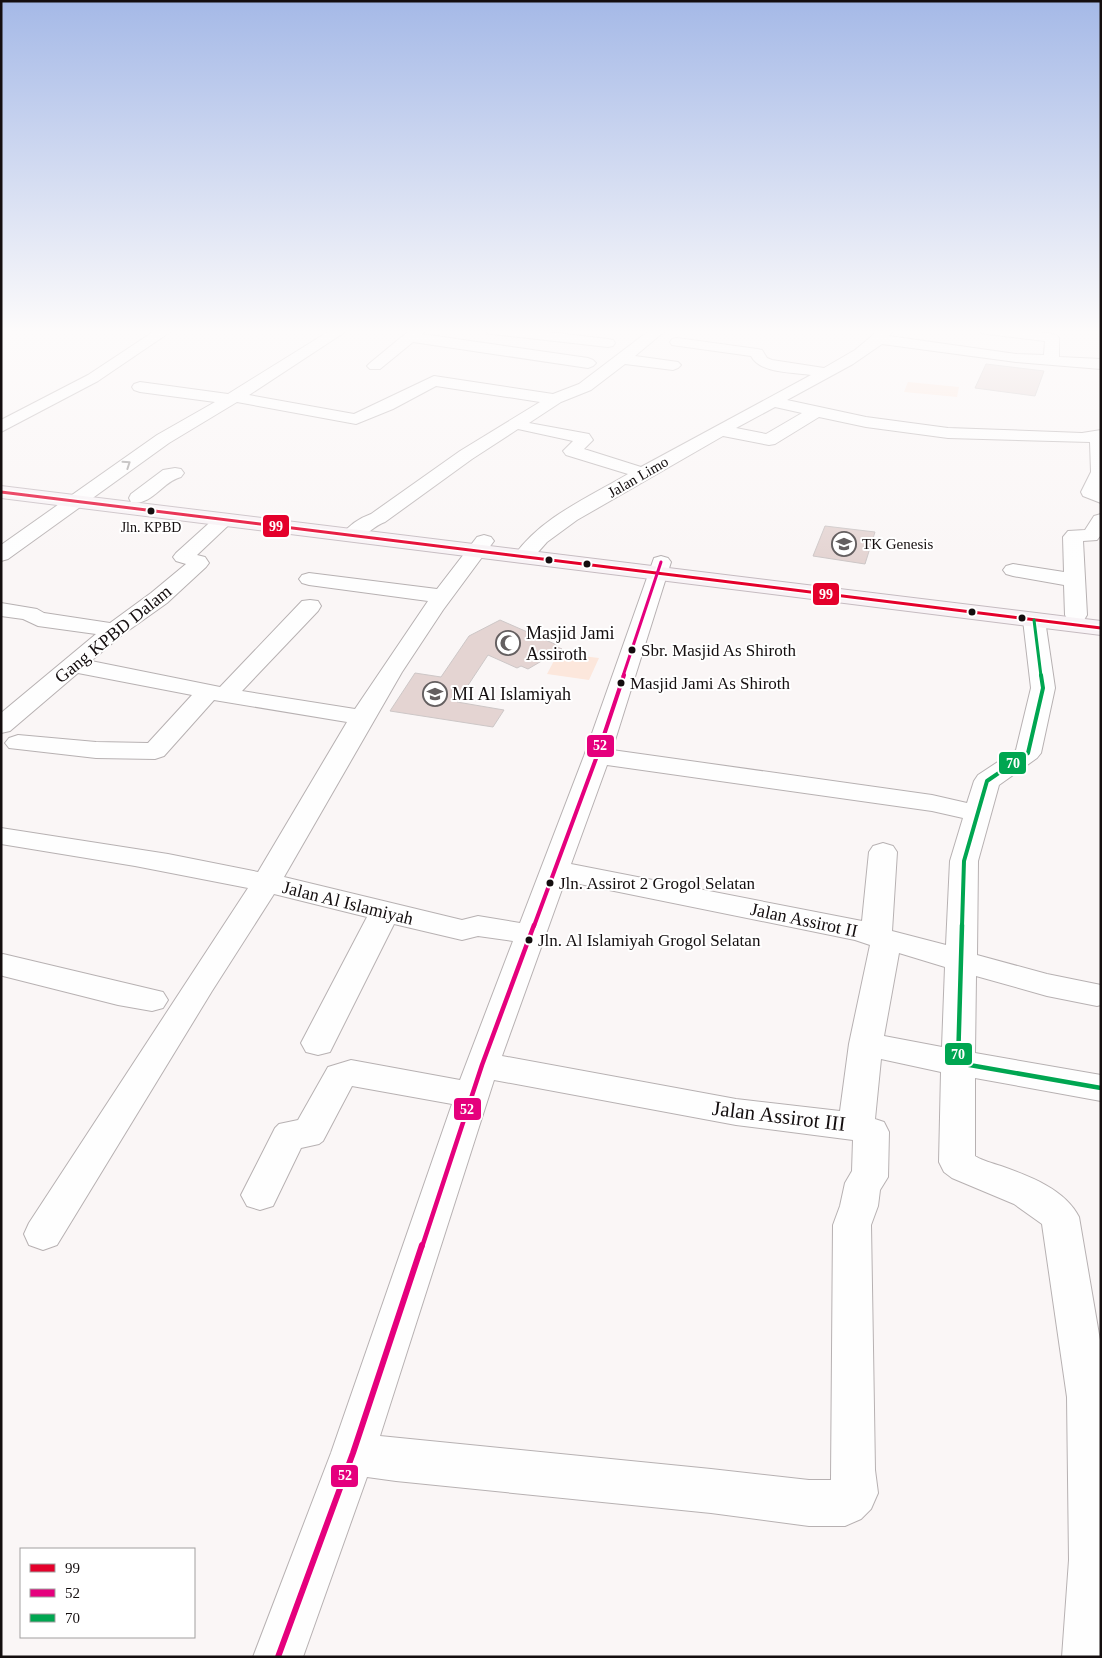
<svg xmlns="http://www.w3.org/2000/svg" width="1102" height="1658" viewBox="0 0 1102 1658" font-family="'Times New Roman',serif">
<style>
.green{fill:#fce7dc}
.building{fill:#e4d4d2;stroke:#cdc7c7}
.lines{fill:none;stroke-linecap:round;stroke-linejoin:round}
.minor-casing{stroke:#b7b1b2;stroke-width:2}
.major-casing{stroke:#c5bbc0;stroke-width:2}
.minor{fill:#fefefe;fill-rule:evenodd}
.major{fill:#f8f3f6;fill-rule:evenodd}
.bus-1-casing{stroke:#fff;stroke-width:6}
.bus-2-far3-casing{stroke:#fff;stroke-width:6}
.bus-2-far2-casing{stroke:#fff;stroke-width:8}
.bus-2-far1-casing{stroke:#fff;stroke-width:8}
.bus-2-casing{stroke:#fff;stroke-width:10}
.bus-3-far2-casing{stroke:#fff;stroke-width:6}
.bus-3-far1-casing{stroke:#fff;stroke-width:8}
.bus-3-casing{stroke:#fff;stroke-width:8}
.bus-1{stroke:#e4002b;stroke-width:3}
.bus-2-far3{stroke:#e5007d;stroke-width:3}
.bus-2-far2{stroke:#e5007d;stroke-width:4}
.bus-2-far1{stroke:#e5007d;stroke-width:4.5}
.bus-2{stroke:#e5007d;stroke-width:6}
.bus-3-far2{stroke:#00a651;stroke-width:3}
.bus-3-far1{stroke:#00a651;stroke-width:4}
.bus-3{stroke:#00a651;stroke-width:4.5}
.oneway{stroke:#a09e9e}
.bus-dot{fill:#140e0f;stroke:#fff;stroke-width:2}
.labels{text-anchor:middle;stroke-width:4;stroke-linejoin:round;paint-order:stroke}
.far-bus-label{font-size:14px;fill:#140e0f;stroke:#fff}
.far-street-label{font-size:15px;fill:#140e0f;stroke:#fff}
.far-poi-label{font-size:15px;fill:#140e0f;stroke:#fff;text-anchor:start}
.bus-label{font-size:17px;fill:#140e0f;stroke:#fff;text-anchor:start}
.poi-label{font-size:18px;fill:#140e0f;stroke:#fff;text-anchor:start}
.street-label{font-size:18px;fill:#140e0f;stroke:#fff}
.near-street-label{font-size:21px;fill:#140e0f;stroke:#fff}
.line-badge{stroke:#fff;stroke-width:2}
.badge-label{font-size:14px;text-anchor:middle;font-weight:bold;fill:#fff}
</style>
<rect width="100%" height="100%" fill="#faf6f6"/>
<!-- green -->
<path class="green" d="M908,382L959,387L957,397L904,392Z
M558,653L599,658L589,680L547,674Z"/>
<!-- building -->
<path class="building" d="M986,364L1044,371L1035,396L975,388Z
M825,526L875,532L865,564L813,556Z
M500,620L557,645L555,646L562,649L528,669L521,666L517,668L488,655L457,702L504,710L493,727L390,711L415,673L441,677L469,636Z"/>
<g class="lines">
<defs>
<path id="minor" d="M156,330H173L98,381L1,432V420L88,375Z
M331,330H348L249,395L354,414L434,376L553,394L579,384L650,330H666L635,356L678,362L681,365L678,368L673,370L625,364L591,390L561,402L529,423L589,434L593,440L584,449L641,467L811,375C794,372 760,374 751,356L672,345L670,342L672,339L677,338L757,349L762,350L767,358L772,360L824,368L855,350L879,330H894L889,336L1016,354L1044,355L1045,341L987,334L982,333L980,330C1005,330 1032,329 1057,335L1059,338V357L1101,359V369L1016,362L882,344L853,364L787,400L866,417L948,428L1082,433L1101,430V503L1083,496L1081,492L1091,472L1090,442L948,438L866,427L819,417L775,444L769,445L723,436L577,520L547,542L531,560L524,562L517,560L514,556C540,518 589,497 628,474L566,455L563,451L573,441L518,429L472,459L385,522C369,528 362,543 345,539L342,535C349,525 360,518 371,514L460,451L540,402L436,386L393,409L356,424L237,402L169,443L8,559L1,561V545L157,435L215,402L140,392L134,390L132,387L134,384L140,382L228,394ZM775,407L802,413L766,434L736,428Z
M410,330H426L422,334L588,358L593,360L596,363L593,366L588,368L413,342L380,369H370L367,366L370,363Z
M485,330H530L608,339L613,340L615,343L613,346L608,347L492,334L487,333Z
M175,468L181,469L184,473L181,477C163,481 151,507 131,502L129,498L131,494L163,470Z
M224,514L231,516L234,520L197,555L205,557L209,563L206,567L167,603L122,635L91,661L220,687L302,601L310,600L318,601L321,606L318,611L242,691L355,709L428,601L309,585L302,583L299,579L302,575L309,573L437,589L477,537L484,535L491,537L494,541L443,610L402,672L284,877L462,920L478,916L520,923L584,756L654,558L661,556L668,558L671,562L612,750L932,795L967,803L974,781L978,775L1016,750L1031,688L1023,620L1026,615L1034,613L1042,615L1045,620L1055,688L1041,753L1037,758L999,785L978,861L977,955L1047,974L1101,985V1005L1097,1006L1047,996L976,976L975,1053L1101,1075V1101L975,1078V1156C983,1161 992,1163 1001,1166C1029,1176 1065,1189 1079,1217L1101,1346V1657H1062L1069,1560L1067,1397L1042,1224L1014,1204L952,1178L944,1172L939,1162L941,1072L881,1059L875,1119L884,1122L889,1132L888,1177L880,1190L878,1206L871,1225L875,1470L878,1493L871,1509L861,1519L845,1526H809L711,1513L396,1481L367,1477L303,1657H253L331,1453L452,1104L352,1086L323,1141L319,1144L301,1148L273,1206L260,1210L247,1206L241,1195L275,1128L279,1124L298,1120L328,1067L351,1060L460,1080L513,941L478,936L462,940L394,924L330,1052L318,1055L306,1052L301,1043L367,917L274,894L212,991L57,1245L43,1250L29,1245L24,1234L29,1223L248,888L135,866L1,844V828L168,854L258,872L347,722L214,700L164,756L155,759L96,758L9,748L5,743L9,738L18,735L96,742L148,743L192,695L78,673L10,731L1,733V713L96,634L38,626L23,619L1,616V603L37,609L44,613L110,623L151,593L186,564L176,561L173,557L176,553L217,516ZM607,765L932,811L963,818L950,861L946,945L892,931L897,852L893,846L883,843L873,846L869,852L862,921L571,864ZM565,881L855,940L870,945L849,1044L840,1111L736,1099L502,1056ZM899,953L945,967L942,1047L884,1036ZM494,1080L736,1125L853,1140L852,1171L845,1183L840,1206L833,1225L831,1480H809L711,1469L380,1436Z
M1101,514V535L1097,540L1083,541L1087,615L1084,620L1076,622L1068,620L1065,615L1064,585L1013,576L1006,574L1003,570L1006,566L1013,564L1064,572L1063,537L1068,531L1085,530L1094,516Z
M3,954L163,992L168,1000L163,1008L152,1011L118,1005L3,976L1,975V955Z"/>
<path id="major" d="M1,486L1101,621V635L1,498Z"/>
</defs>
<!-- minor casing -->
<use href="#minor" class="minor-casing"/>
<!-- major casing -->
<use href="#major" class="major-casing"/>
<!-- minor -->
<use href="#minor" class="minor"/>
<!-- major -->
<use href="#major" class="major"/>
<defs>
<path id="bus-1" d="M1,492L1101,628"/>
<path id="bus-2-far3" d="M623,676L661,562"/>
<path id="bus-2-far2" d="M534,926L597,756L624,675"/>
<path id="bus-2-far1" d="M422,1247L482,1065L534,925"/>
<path id="bus-2" d="M278,1657L353,1453L422,1245"/>
<path id="bus-3-far2" d="M1034,620L1041,676"/>
<path id="bus-3-far1" d="M962,926L964,861L987,781L1028,753L1043,688L1041,675"/>
<path id="bus-3" d="M962,925L958,1063L1101,1088"/>
</defs>
<!-- bus-1 casing -->
<use href="#bus-1" class="bus-1-casing"/>
<!-- bus-2-far3 casing -->
<use href="#bus-2-far3" class="bus-2-far3-casing"/>
<!-- bus-2-far2 casing -->
<use href="#bus-2-far2" class="bus-2-far2-casing"/>
<!-- bus-2-far1 casing -->
<use href="#bus-2-far1" class="bus-2-far1-casing"/>
<!-- bus-2 casing -->
<use href="#bus-2" class="bus-2-casing"/>
<!-- bus-3-far2 casing -->
<use href="#bus-3-far2" class="bus-3-far2-casing"/>
<!-- bus-3-far1 casing -->
<use href="#bus-3-far1" class="bus-3-far1-casing"/>
<!-- bus-3 casing -->
<use href="#bus-3" class="bus-3-casing"/>
<!-- bus-1 -->
<use href="#bus-1" class="bus-1"/>
<!-- bus-2-far3 -->
<use href="#bus-2-far3" class="bus-2-far3"/>
<!-- bus-2-far2 -->
<use href="#bus-2-far2" class="bus-2-far2"/>
<!-- bus-2-far1 -->
<use href="#bus-2-far1" class="bus-2-far1"/>
<!-- bus-2 -->
<use href="#bus-2" class="bus-2"/>
<!-- bus-3-far2 -->
<use href="#bus-3-far2" class="bus-3-far2"/>
<!-- bus-3-far1 -->
<use href="#bus-3-far1" class="bus-3-far1"/>
<!-- bus-3 -->
<use href="#bus-3" class="bus-3"/>
</g>
<!-- one-way arrows -->
<defs><path id="oneway-chevron" d="M-2-3.5L2.5 0L-2 3.5" fill="none" stroke-width="1.6" stroke-linecap="round" stroke-linejoin="round" transform="scale(1.25)"/></defs>
<use class="oneway" href="#oneway-chevron" transform="translate(127 464) rotate(-34)"/>
<!-- sky -->
<linearGradient id="sky" x2="0" y2="1"><stop stop-color="#a5b9e7"/><stop offset="0.59" stop-color="#fdfbfb"/><stop offset="1" stop-color="#fdfbfb" stop-opacity="0"/></linearGradient>
<rect width="1102" height="562" fill="url(#sky)"/>
<!-- icons -->
<defs>
<symbol id="school-ring" viewBox="-11 -11 22 22"><circle r="9.5" fill="#fff" stroke="#645f60" stroke-width="1.5"/><path d="M0-5L7-2L0 1L-7-2ZM-4 1L0 2.5L4 1V4Q0 6-4 4Z" fill="#645f60"/></symbol>
<symbol id="mosque-ring" viewBox="-11 -11 22 22"><circle r="9.5" fill="#fff" stroke="#645f60" stroke-width="1.5"/><path d="M3.5-4.9A6 6 0 1 0 3.5 4.9A5 5 0 1 1 3.5-4.9Z" fill="#645f60"/></symbol>
</defs>
<g fill-rule="evenodd">
<use href="#school-ring" x="830" y="530" width="28" height="28"/>
<use href="#mosque-ring" x="494" y="629" width="28" height="28"/>
<use href="#school-ring" x="421" y="680" width="28" height="28"/>
</g>
<!-- markers -->
<g class="bus-dot">
<circle cx="151" cy="511" r="4.5"/>
<circle cx="549" cy="560" r="4.5"/>
<circle cx="587" cy="564" r="4.5"/>
<circle cx="972" cy="612" r="4.5"/>
<circle cx="1022" cy="618" r="4.5"/>
<circle cx="632" cy="650" r="4.5"/>
<circle cx="621" cy="683" r="4.5"/>
<circle cx="550" cy="883" r="4.5"/>
<circle cx="529" cy="940" r="4.5"/>
</g>
<g class="labels">
<!-- far-bus labels -->
<g class="far-bus-label">
<text x="151" y="532">Jln. KPBD</text>
</g>
<!-- far-street labels -->
<g class="far-street-label">
<text transform="translate(638 477) rotate(-30)" y="5">Jalan Limo</text>
</g>
<!-- far-poi labels -->
<g class="far-poi-label">
<text x="862" y="549">TK Genesis</text>
</g>
<!-- bus labels -->
<g class="bus-label">
<text x="641" y="656">Sbr. Masjid As Shiroth</text>
<text x="630" y="689">Masjid Jami As Shiroth</text>
<text x="559" y="889">Jln. Assirot 2 Grogol Selatan</text>
<text x="538" y="946">Jln. Al Islamiyah Grogol Selatan</text>
</g>
<!-- poi labels -->
<g class="poi-label">
<text x="526" y="639">Masjid Jami<tspan x="526" dy="21">Assiroth</tspan></text>
<text x="452" y="700">MI Al Islamiyah</text>
</g>
<!-- street labels -->
<g class="street-label">
<text transform="translate(113 634) rotate(-39)" y="6">Gang KPBD Dalam</text>
<text transform="translate(348 903) rotate(14)" y="6">Jalan Al Islamiyah</text>
<text transform="translate(804 920) rotate(12)" y="6">Jalan Assirot II</text>
</g>
<!-- near-street labels -->
<g class="near-street-label">
<text transform="translate(779 1116) rotate(7)" y="7">Jalan Assirot III</text>
</g>
</g>
<g class="line-badge">
<rect x="262" y="514" width="28" height="24" rx="5" fill="#e4002b"/>
<rect x="812" y="582" width="28" height="24" rx="5" fill="#e4002b"/>
<rect x="586" y="734" width="29" height="24" rx="5" fill="#e5007d"/>
<rect x="998" y="751" width="29" height="24" rx="5" fill="#00a651"/>
<rect x="944" y="1042" width="29" height="24" rx="5" fill="#00a651"/>
<rect x="453" y="1097" width="29" height="24" rx="5" fill="#e5007d"/>
<rect x="330" y="1464" width="29" height="24" rx="5" fill="#e5007d"/>
</g>
<g class="badge-label">
<text x="276" y="531">99</text>
<text x="826" y="599">99</text>
<text x="600" y="750">52</text>
<text x="1013" y="768">70</text>
<text x="958" y="1059">70</text>
<text x="467" y="1114">52</text>
<text x="345" y="1480">52</text>
</g>
<!-- border -->
<rect width="1102" height="1658" fill="none" stroke="#140e0f" stroke-width="5"/>
<!-- legend -->
<rect x="20" y="1548" width="175" height="90" fill="#ffffff" stroke="#a19f9f"/>
<rect x="30" y="1564" width="25" height="8" fill="#e4002b" stroke="#a19f9f"/>
<text x="65" y="1573" font-size="15" fill="#140e0f">99</text>
<rect x="30" y="1589" width="25" height="8" fill="#e5007d" stroke="#a19f9f"/>
<text x="65" y="1598" font-size="15" fill="#140e0f">52</text>
<rect x="30" y="1614" width="25" height="8" fill="#00a651" stroke="#a19f9f"/>
<text x="65" y="1623" font-size="15" fill="#140e0f">70</text>
</svg>
